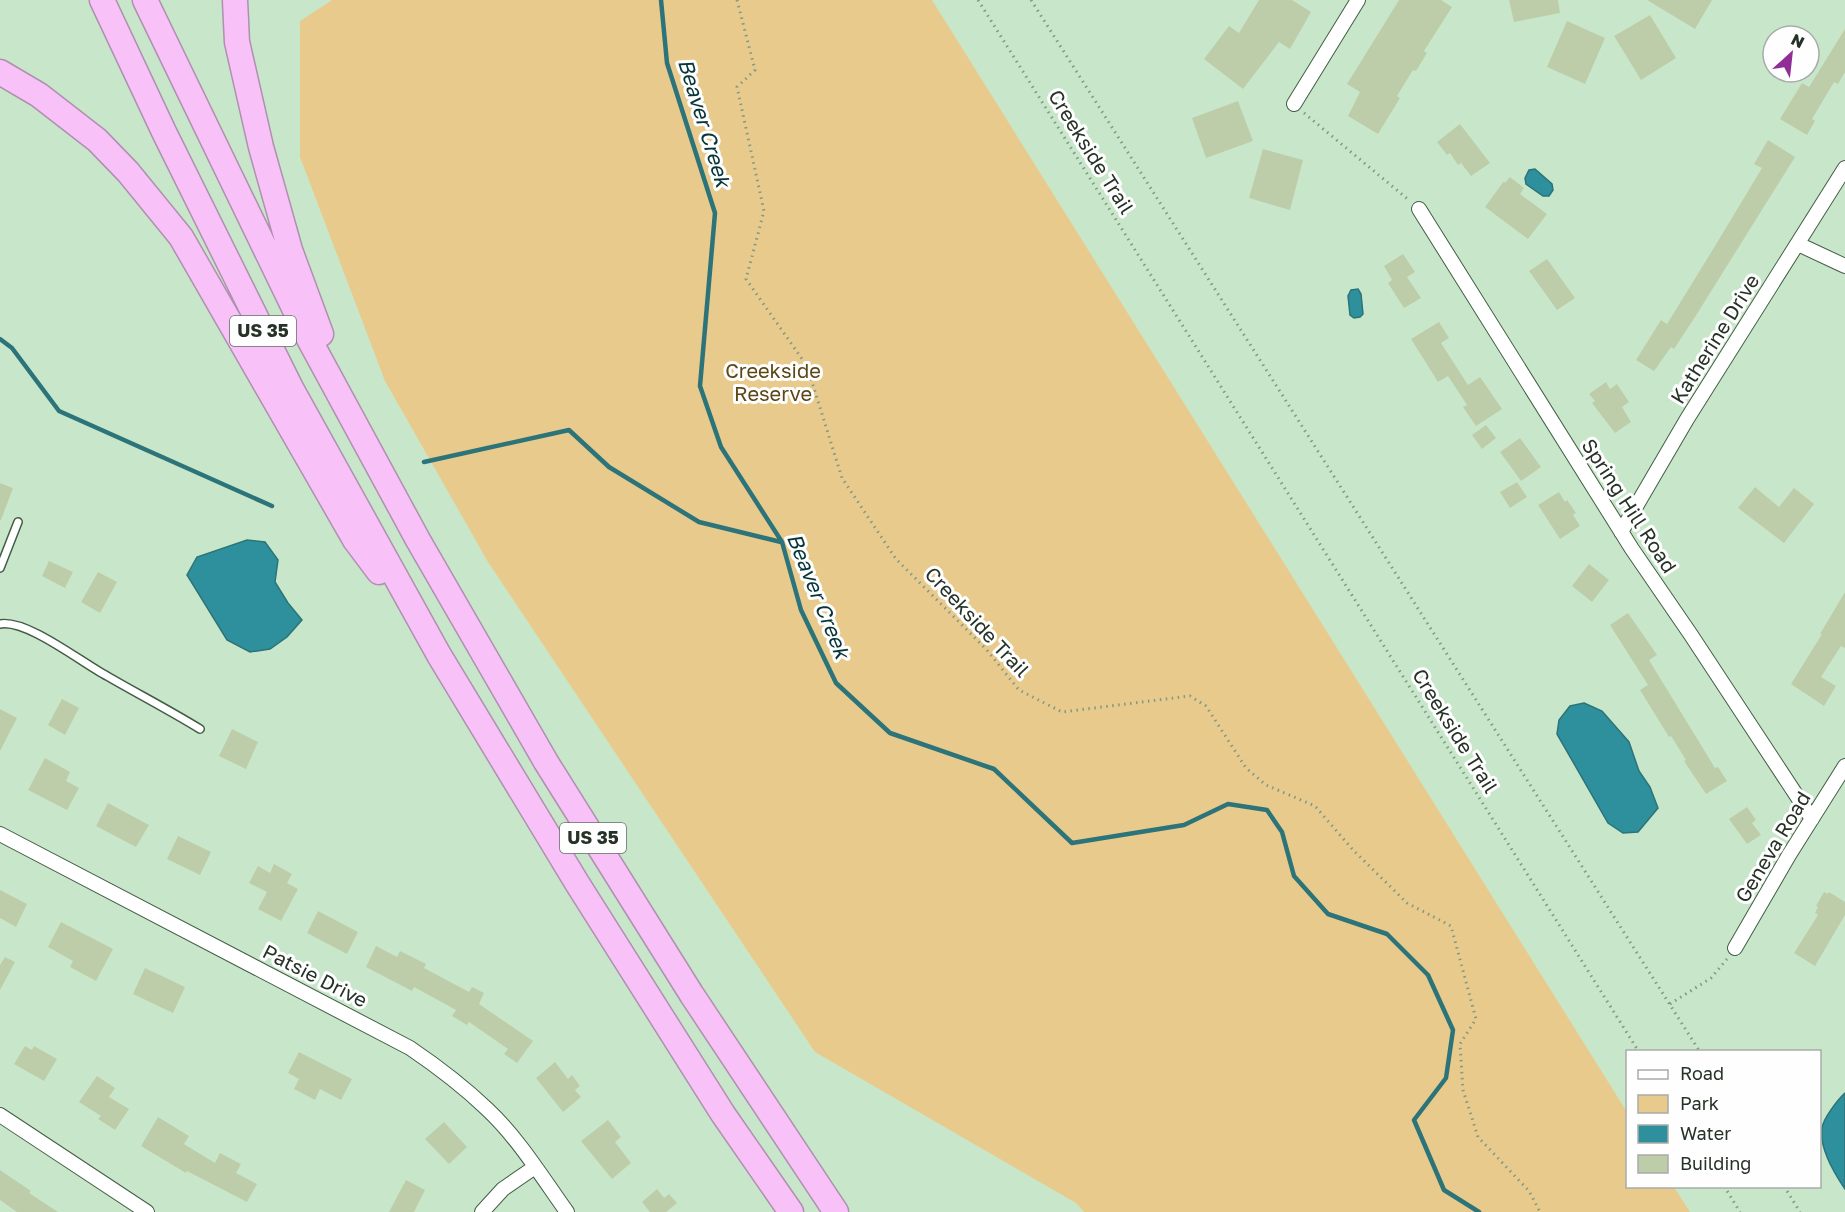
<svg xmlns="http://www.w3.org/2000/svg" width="1845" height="1212" viewBox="0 0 1845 1212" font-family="'Golos Text',sans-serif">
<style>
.green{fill:#e8cb8c}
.water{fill:#2e909c;stroke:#2c7479;stroke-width:1.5}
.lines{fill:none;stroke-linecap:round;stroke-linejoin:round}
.stream{stroke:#2c7479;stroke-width:4.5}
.building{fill:#becda9}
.lane-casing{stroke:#435d45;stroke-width:10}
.street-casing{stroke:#435d45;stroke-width:16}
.highway-casing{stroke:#ae90af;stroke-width:27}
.path{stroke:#839984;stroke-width:3;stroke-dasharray:1.5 4.5;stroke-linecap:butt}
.lane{stroke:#fff;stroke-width:7}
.street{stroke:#fff;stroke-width:14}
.highway{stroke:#f8c2f8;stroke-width:24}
.labels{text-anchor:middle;stroke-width:6;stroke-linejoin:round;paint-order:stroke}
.shield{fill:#fefefe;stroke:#676f68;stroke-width:1.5}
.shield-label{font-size:18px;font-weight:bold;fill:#263227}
.street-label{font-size:20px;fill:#263227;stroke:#fefefe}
.park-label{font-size:20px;fill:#5c4816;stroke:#fefefe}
.water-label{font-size:21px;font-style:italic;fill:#053439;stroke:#fefefe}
</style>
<rect width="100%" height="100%" fill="#c8e7ca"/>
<!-- green -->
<path class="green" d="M332,0H932L1627,1112L1628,1186L1674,1187L1690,1212H1084L1076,1203L815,1052L488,562L385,381L300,157V21Z"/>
<!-- water -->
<path class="water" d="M1535,169L1552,184L1553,190L1549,196H1543L1526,184L1525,178L1529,170Z
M1358,289L1361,294L1363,314L1360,317L1354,318L1350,315L1348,296L1351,290Z
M247,540L265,542L278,560L275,582L288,603L302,620L287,637L270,649L250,652L227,640L187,575L197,557Z
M1584,703L1602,711L1629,742L1639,771L1650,787L1658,808L1638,832L1623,833L1608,823L1557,734L1559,720L1570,706Z
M1845,1093V1189C1834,1173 1819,1148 1822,1128C1823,1119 1838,1099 1845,1093Z"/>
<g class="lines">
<!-- stream -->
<path class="stream" d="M661,0L667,63L715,213L700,386L721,447L782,542L801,610L836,683L890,733L994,769L1072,843L1184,825L1228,804L1267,810L1282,832L1294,876L1328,914L1387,934L1428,975L1453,1030L1446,1078L1414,1120L1444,1190L1479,1212
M0,339L12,348L59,411L272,506
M424,462L569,430L609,467L699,522L781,542"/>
</g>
<!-- building -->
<path class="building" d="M1259,0H1292L1311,12L1290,49L1279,42L1243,89L1204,59L1229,26L1239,33Z
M1399,0H1441L1452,7L1424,51L1427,53L1416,71L1413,70L1397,96L1400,98L1378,134L1348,116L1360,92L1347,84Z
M1509,0H1558L1560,13L1514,22Z
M1647,0H1712L1695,29Z
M1650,15L1676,58L1641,80L1614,36Z
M1567,21L1605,38L1585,84L1547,67Z
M1845,29V72L1838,84L1834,82L1812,119L1815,121L1807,135L1780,119L1802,83L1809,87Z
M1238,101L1253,141L1206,158L1192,118Z
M1460,124L1490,163L1471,176L1461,163L1458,165L1450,153L1447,155L1437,142Z
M1768,140L1795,157L1695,317L1674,349L1671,347L1654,371L1636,360L1661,320L1667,324L1715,246L1762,168L1754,164Z
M1263,149L1303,160L1290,210L1249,198Z
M1510,177L1524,188L1520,194L1547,214L1528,239L1485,207L1504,181L1505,183Z
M1403,254L1415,272L1407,277L1421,298L1404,308L1388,283L1392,280L1384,266Z
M1547,259L1575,298L1557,310L1529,271Z
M1439,322L1449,338L1441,343L1468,385L1480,377L1502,409L1476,426L1463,407L1467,405L1448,376L1438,382L1411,339Z
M1606,382L1610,389L1617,384L1629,402L1622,407L1631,422L1615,433L1592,403L1595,401L1589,394Z
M1486,425L1496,438L1482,449L1472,435Z
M1520,438L1541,467L1521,481L1500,452Z
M1517,482L1527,497L1510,508L1500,492Z
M0,483L13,488L1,520H0Z
M1755,487L1779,507L1794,488L1814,504L1784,543L1738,508Z
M1559,492L1565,502L1567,500L1576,513L1573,515L1580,526L1560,539L1538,505Z
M49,561L73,572L65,588L42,576Z
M1589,564L1609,580L1592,602L1572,586Z
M98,572L117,582L100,613L81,602Z
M1845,592V648L1841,646L1821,677L1836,686L1824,706L1791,684L1822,634H1820Z
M1628,613L1657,655L1649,660L1715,768L1718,767L1727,781L1706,794L1684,761L1686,760L1671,736L1669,737L1640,690L1648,685L1610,625Z
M62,699L79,708L65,735L48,725Z
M0,709L17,718L0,751Z
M232,729L258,742L246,769L219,756Z
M45,758L70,772L66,781L79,788L67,810L28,790Z
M108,803L149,825L136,847L96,826Z
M1747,807L1756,820L1752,823L1761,835L1747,844L1729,819Z
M178,836L211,852L200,875L167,859Z
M274,864L292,874L287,883L298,889L281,921L258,909L267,892L249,883L258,866L270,873Z
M0,890L27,904L16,927L0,918Z
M1824,892L1828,894L1829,892L1845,902V915L1815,966L1794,953L1818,915L1815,913L1818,907L1816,906Z
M318,911L358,932L347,954L307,933Z
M61,922L113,949L96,981L70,967L73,961L48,947Z
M376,946L397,957L400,951L426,964L424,968L469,992L472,987L484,993L479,1004L533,1041L517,1063L504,1054L508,1049L469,1022L467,1025L452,1016L456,1010L414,987L412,991L366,967Z
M5,957L15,962L0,990V965Z
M145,968L185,987L173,1013L133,994Z
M25,1046L32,1050L34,1046L57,1059L44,1081L14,1064Z
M299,1052L352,1079L341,1100L320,1089L315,1100L294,1089L299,1079L288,1073Z
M555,1062L568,1079L572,1075L580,1086L575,1090L581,1097L563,1112L536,1078Z
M97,1076L115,1088L109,1097L129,1109L115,1130L98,1119L101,1116L79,1102Z
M158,1117L189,1136L184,1144L215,1163L220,1153L241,1164L236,1173L257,1184L247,1202L187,1171L186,1173L141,1146Z
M608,1120L621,1137L615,1142L631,1163L612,1179L581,1141Z
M444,1122L467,1147L449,1164L425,1139Z
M0,1170L31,1191L29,1193L58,1212H17L0,1200Z
M406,1180L425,1190L414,1212H389Z
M657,1189L664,1198L669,1194L677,1203L666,1212H650L642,1202Z"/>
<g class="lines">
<defs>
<path id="lane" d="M0,568L18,522
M0,624C27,619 82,663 107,676C138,694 169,710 200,729"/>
<path id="street" d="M1294,104L1358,0
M1419,209L1632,549L1691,635L1812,819
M1798,244L1845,266
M1621,532L1687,419L1845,168
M0,834L410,1048C438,1067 463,1086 487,1109C518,1138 542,1177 567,1212
M1735,948L1789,855L1845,766
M0,1115L147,1212
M482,1212L503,1189L535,1167"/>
<path id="highway" d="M102,0L164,132L291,388L439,655L577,883L723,1114L791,1212
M145,0L309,339L418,540L546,762L692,995L836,1212
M235,0L237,42L261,147L290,250L321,334
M0,72L39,95L97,140L128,172L181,237L355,540L379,572"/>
</defs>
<!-- lane casing -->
<use href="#lane" class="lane-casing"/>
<!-- street casing -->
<use href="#street" class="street-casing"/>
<!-- highway casing -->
<use href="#highway" class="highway-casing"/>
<!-- path -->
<path class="path" d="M737,0L755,70L737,87L764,211L746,279L807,366L842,478L896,559L986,649L1019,690L1062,712L1190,696L1206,706L1246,768L1266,785L1315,806L1353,850L1407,903L1451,926L1476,1019L1460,1044L1463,1090L1478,1137L1529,1191L1540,1212
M978,0L1639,1052
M1031,0L1700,1052
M1304,113L1410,201
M1670,1004L1711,978L1727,959
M1724,1186L1740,1212
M1784,1186L1800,1212"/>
<!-- lane -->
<use href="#lane" class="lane"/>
<!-- street -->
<use href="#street" class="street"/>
<!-- highway -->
<use href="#highway" class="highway"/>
</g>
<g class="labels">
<!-- shield labels -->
<g class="shield">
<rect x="230" y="316" width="66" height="30" rx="4.5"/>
<rect x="560" y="823" width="66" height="30" rx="4.5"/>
</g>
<g class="shield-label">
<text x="263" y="337">US 35</text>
<text x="593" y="844">US 35</text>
</g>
<!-- street labels -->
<g class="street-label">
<text transform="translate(1091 152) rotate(58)" y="7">Creekside Trail</text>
<text transform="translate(1715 339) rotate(-58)" y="7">Katherine Drive</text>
<text transform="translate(1629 506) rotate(57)" y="7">Spring Hill Road</text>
<text transform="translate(977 622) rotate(47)" y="7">Creekside Trail</text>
<text transform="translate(1455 731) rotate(58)" y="7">Creekside Trail</text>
<text transform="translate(1773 847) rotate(-59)" y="7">Geneva Road</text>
<text transform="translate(315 976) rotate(27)" y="7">Patsie Drive</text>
</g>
<!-- park labels -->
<g class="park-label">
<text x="773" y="378">Creekside<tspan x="773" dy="23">Reserve</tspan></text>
</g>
<!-- water labels -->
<g class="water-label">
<text transform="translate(704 123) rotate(73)" y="7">Beaver Creek</text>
<text transform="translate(818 596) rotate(68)" y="7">Beaver Creek</text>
</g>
</g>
<!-- legend -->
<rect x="1626" y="1050" width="195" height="138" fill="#fefefe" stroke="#a8aca8" stroke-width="1.5"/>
<rect x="1638" y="1070" width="30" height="9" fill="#ffffff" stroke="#a8aca8" stroke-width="1.5"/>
<text x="1680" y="1080" font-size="18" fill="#263227">Road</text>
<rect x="1638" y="1095" width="30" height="18" fill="#e8cb8c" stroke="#a8aca8" stroke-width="1.5"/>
<text x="1680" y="1110" font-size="18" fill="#263227">Park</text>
<rect x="1638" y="1125" width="30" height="18" fill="#2e909c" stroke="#a8aca8" stroke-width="1.5"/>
<text x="1680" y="1140" font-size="18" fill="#263227">Water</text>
<rect x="1638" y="1155" width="30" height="18" fill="#becda9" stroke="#a8aca8" stroke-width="1.5"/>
<text x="1680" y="1170" font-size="18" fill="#263227">Building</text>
<!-- north arrow -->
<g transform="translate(1791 54) rotate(27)"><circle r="28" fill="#fefefe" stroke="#a8aca8" stroke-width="1.5"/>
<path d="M0-4.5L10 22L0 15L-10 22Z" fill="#912e95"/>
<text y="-9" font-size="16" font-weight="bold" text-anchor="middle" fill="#263227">N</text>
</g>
</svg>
